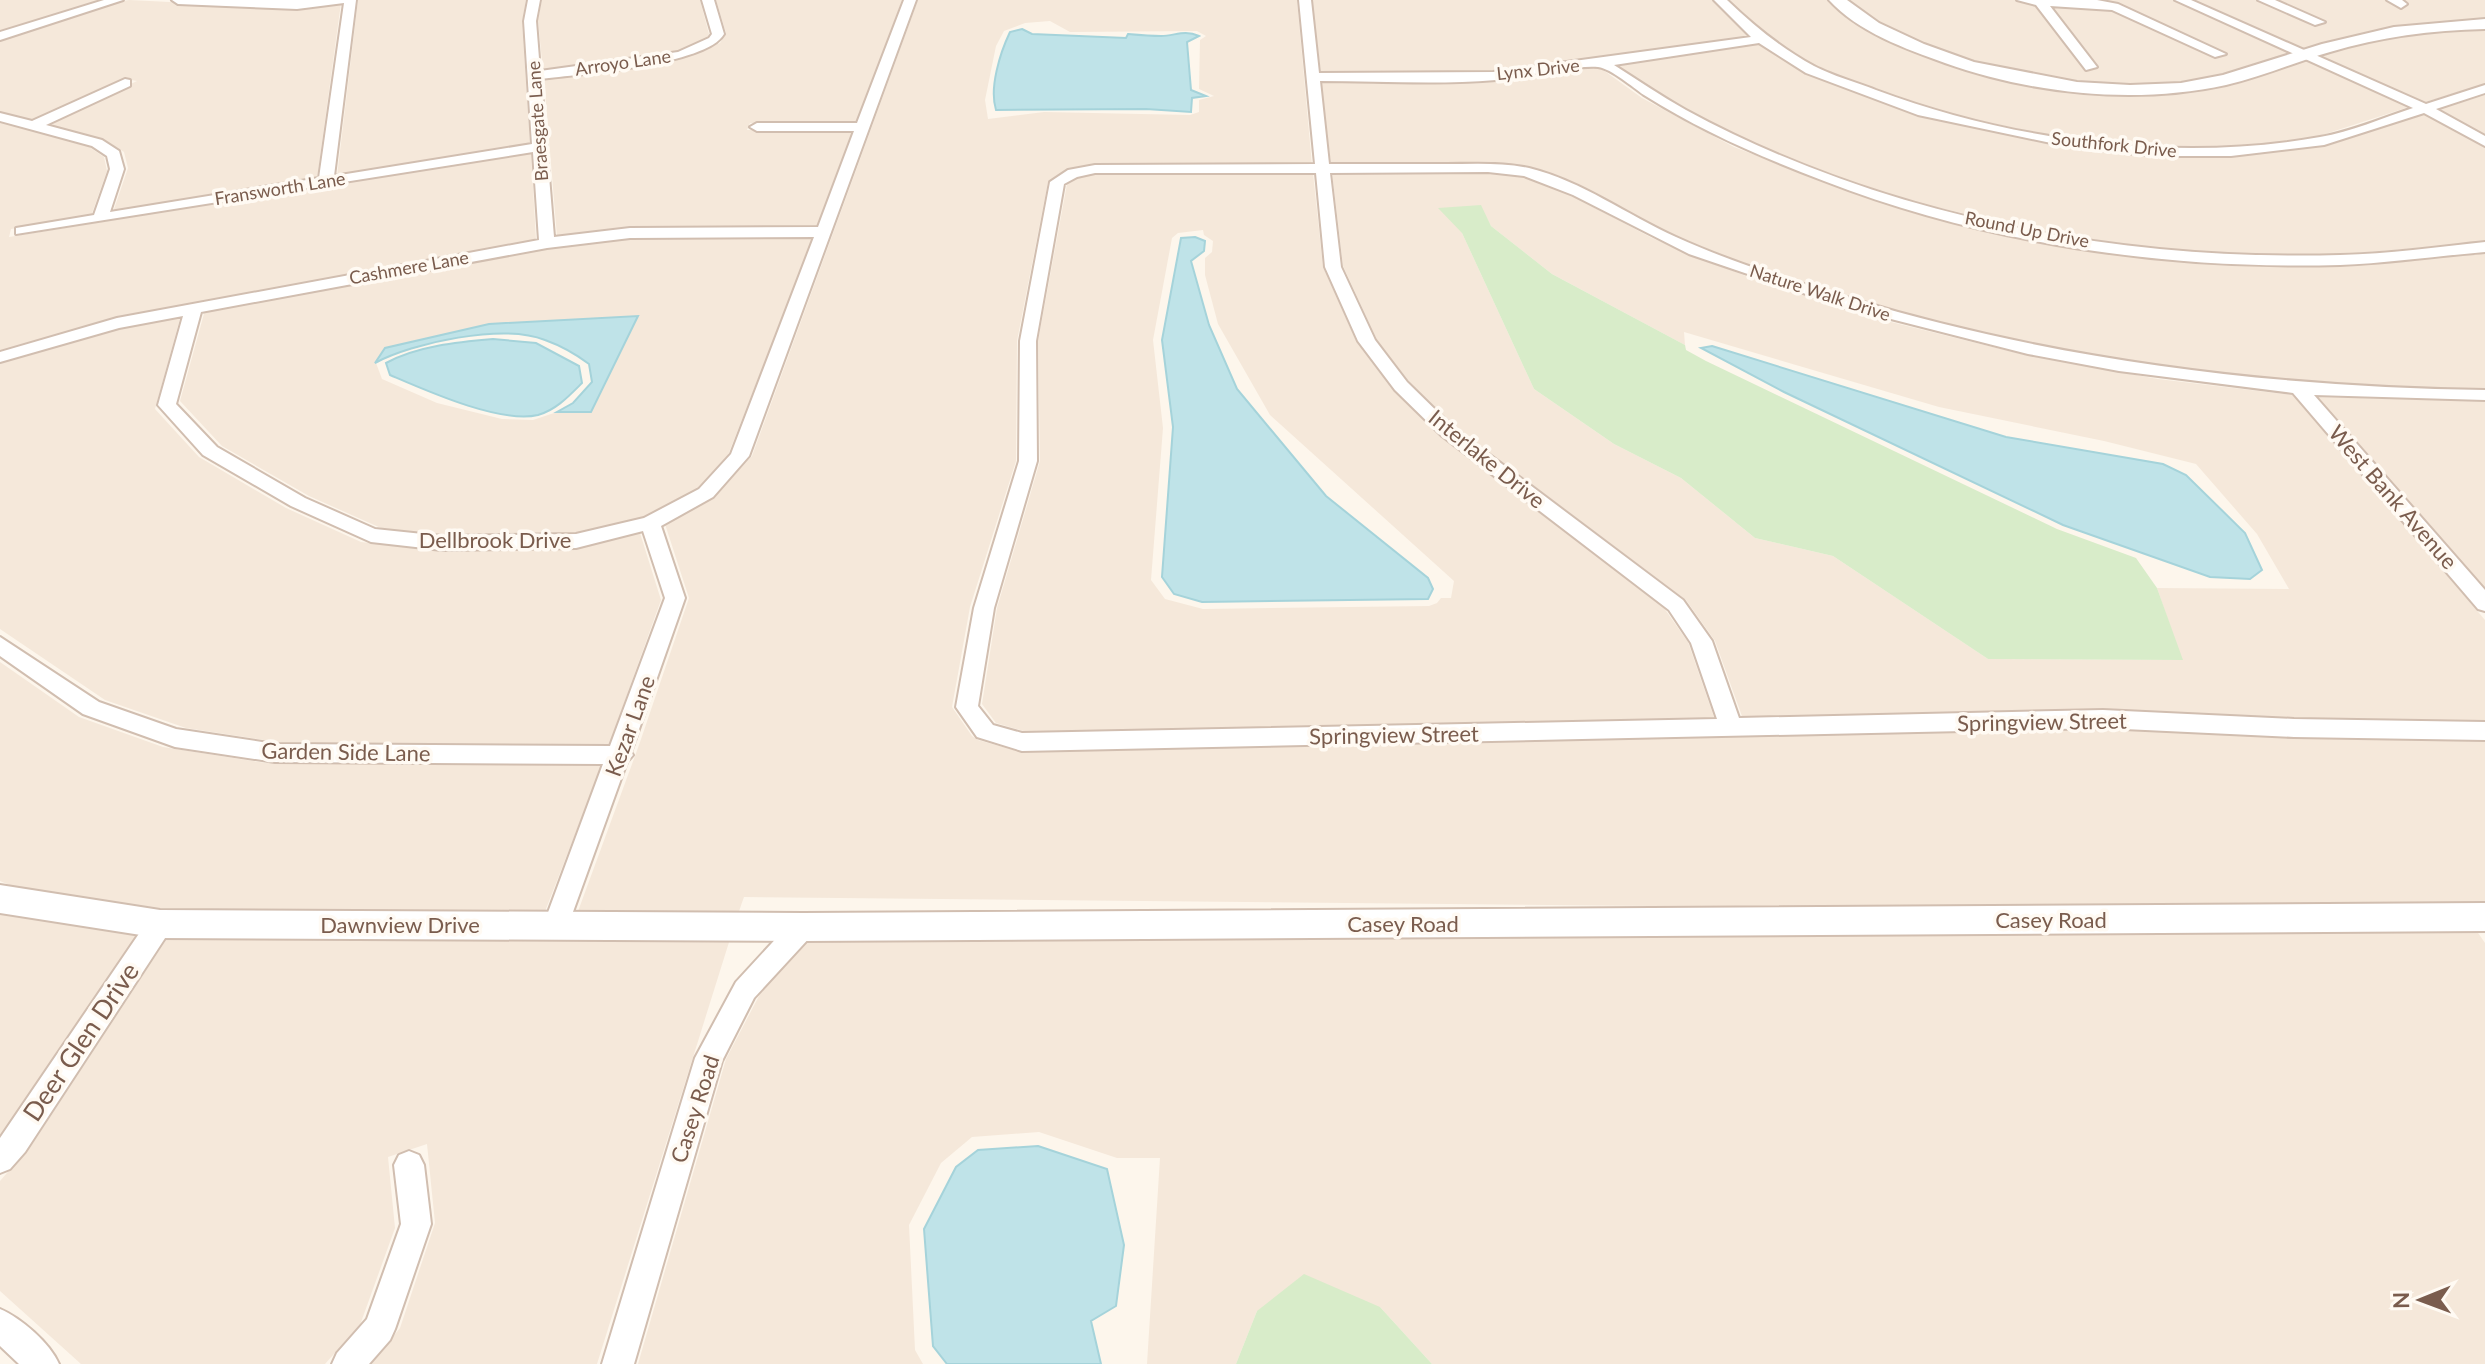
<svg xmlns="http://www.w3.org/2000/svg" width="2485" height="1364" viewBox="0 0 2485 1364" font-family="Lato,sans-serif">
<style>
.residential{fill:#f5e8da;fill-rule:evenodd}
.green{fill:#d8ecc9}
.water{fill:#bfe3e8;stroke:#a5d3da;stroke-width:2}
.lines{fill:none;stroke-linecap:round;stroke-linejoin:round}
.minor-casing{stroke:#d1beb0;stroke-width:4}
.tertiary-casing{stroke:#d1beb0;stroke-width:4}
.minor{fill:#fff;fill-rule:evenodd}
.tertiary{fill:#fff;fill-rule:evenodd}
.labels{text-anchor:middle;stroke-width:7;stroke-linejoin:round;paint-order:stroke}
.far-street-label{font-size:18px;fill:#7a5c4d;stroke:#fffaf3}
.street-label{font-size:22px;fill:#7a5c4d;stroke:#fffaf3}
.near-street-label{font-size:26px;fill:#7a5c4d;stroke:#fffaf3}
</style>
<rect width="100%" height="100%" fill="#fdf6ec"/>
<!-- residential -->
<path class="residential" d="M0,0H103L0,33Z
M129,0L292,8L341,3L317,179L113,212L128,168L124,152L105,140L47,124L137,81L126,79L35,121L0,112V39L101,5Z
M358,0H526L522,22L530,145L337,176Z
M542,0H700L709,34L706,40L678,53L543,71L538,20Z
M716,0H902L857,123H750L747,130H854L817,227L557,237L544,78L682,58L720,43L726,33Z
M918,0H1297L1312,165H1096L1065,171L1048,182L1017,341L1016,461L970,607L952,707L972,736L978,740L1021,752L2109,729L2300,738L2485,741V905L1864,908L744,897L738,914H577L639,745L689,598L665,524L714,497L752,456ZM1050,21L1070,32L1197,31L1206,36L1200,40L1199,89L1214,96L1199,100V112L1190,115L1044,112L988,119L985,100L996,46L1004,31L1025,23Z
M1312,0H1712L1750,37L1599,60L1491,72L1321,74Z
M1728,0H1829L1850,18L2035,84L2183,91L2308,58L2412,106L2316,137L2226,148H2153L2070,140L1927,109L1817,68L1768,38Z
M1845,0H2485V21L2435,22L2381,31L2295,51L2217,78L2172,85H2105L2036,78L1966,62L1907,40L1864,17Z
M2485,27V84L2422,103L2318,55L2419,31Z
M1758,43L1917,114L2159,155L2237,156L2332,144L2425,113L2485,148V242L2335,255L2235,254L2156,248L2054,234L1892,197L1746,142L1656,95L1614,65Z
M1599,67L1642,98L1734,147L1882,203L2053,242L2243,264L2347,265L2485,252V389L2296,384L2158,368L2028,345L1891,312L1763,271L1665,232L1565,180L1534,169L1487,164L1331,165L1321,80L1494,79Z
M2485,95V137L2437,110Z
M0,122L88,146L104,157L107,171L91,216L11,229L9,237L531,152L536,240L185,304L115,318L0,352Z
M1488,172L1525,176L1552,185L1652,238L1753,279L1883,320L2025,355L2158,379L2293,395L2485,620V722L2288,719L2097,709L1743,719L1715,641L1686,600L1458,429L1411,384L1377,340L1343,266L1332,173ZM1480,205L1491,226L1552,274L1685,345L1684,332L1939,407L2104,441L2196,464L2257,534L2289,589L2157,588L2182,660L1988,659L1833,556L1755,538L1681,478L1614,444L1534,389L1462,233Z
M1096,173H1313L1323,267L1357,343L1391,388L1438,435L1664,608L1688,642L1715,720L1027,732L996,723L982,704L997,608L1040,461L1038,341L1067,184L1078,177ZM1203,230L1204,235L1213,241L1212,252L1205,258V275L1218,324L1270,415L1454,581L1451,598H1441L1437,603L1429,606L1203,609L1165,599L1151,580L1163,428L1153,340L1172,238L1178,233Z
M814,237L728,455L697,489L645,517L577,534L448,536L381,528L309,496L222,446L180,401L205,310L547,247L629,238ZM638,316L591,412H557L533,420L502,419L437,403L382,379L376,363L386,348L489,324Z
M181,315L155,409L199,457L286,508L361,542L436,551L573,549L640,533L661,600L609,745L283,743L186,728L105,700L0,629V363L118,327Z
M2317,397L2485,401V589Z
M0,662L79,717L163,747L266,763L602,765L544,914L170,911L19,889L0,881Z
M0,914L137,934L0,1137Z
M2476,930L2485,943V1364H1432L1380,1307L1257,1311L1236,1364H1147L1160,1158H1117L1039,1132L972,1137L941,1163L909,1225L915,1350L923,1364H638L726,1059L760,994L809,940Z
M168,937L730,939L597,1364H371L400,1328L435,1223L427,1144L388,1157L395,1228L360,1325L325,1364H81L0,1291V1181L33,1143Z"/>
<!-- green -->
<path class="green" d="M1481,205L1491,226L1552,274L1685,345L1686,350L1706,361L2057,529L2136,558L2157,588L2183,660L1988,659L1833,556L1755,538L1681,478L1614,444L1534,389L1462,233L1438,208Z
M1304,1274L1380,1307L1432,1364H1236L1257,1311Z"/>
<!-- water -->
<path class="water" d="M1022,29L1032,34L1126,38L1128,34C1139,35 1150,36 1161,36C1175,36 1184,29 1199,36L1187,42L1191,90L1206,96L1192,98L1191,112L1146,109L996,110C989,88 1000,53 1010,32Z
M1195,237L1205,241L1204,251L1191,261L1209,325L1237,389L1326,496L1428,578L1433,589L1428,599L1202,602L1174,594L1162,577L1173,427L1162,340L1181,238Z
M638,316L591,412H557L573,403L592,382L589,364C577,355 559,345 545,340C503,323 412,343 375,363L385,348L489,324Z
M493,339L536,343L579,366L582,383C569,396 556,410 538,415C500,424 425,390 390,375L386,363C417,346 458,342 493,339Z
M1712,346L2006,437L2163,464L2186,475L2245,533L2262,570L2250,579L2210,577L2063,525L1784,392L1701,348Z
M1038,1146L1107,1169L1124,1245L1116,1306L1091,1321L1101,1364H947L933,1346L924,1229L956,1167L978,1150Z"/>
<g class="lines">
<defs>
<path id="minor" d="M104,0H123L0,40V32Z
M172,0H356L334,176L532,144L524,21L528,0H540L536,21L540,71L678,52L709,38L712,34L702,0H714L724,34C707,65 579,74 541,79L554,237L630,228L818,227L854,131H757L750,127L757,123H857L904,0H916L749,456L713,497L661,526L685,598L631,752L633,755L627,762L565,934L556,937L547,934L543,926L603,764L275,762L175,747L83,714L0,656V637L99,702L176,729L275,744L610,746L665,598L643,531L576,548L442,550L371,542L291,506L203,455L158,405L183,316L119,328L0,362V352L117,318L539,240L533,152L16,234V228L94,215L110,169L107,156L92,146L0,121V113L32,121L125,79L130,80V86L46,125L102,140L119,151L124,169L110,212L319,178L344,3L297,9L178,4ZM814,237L731,454L699,489L644,518L576,534L442,536L375,529L305,498L217,447L176,404L201,312L547,248L630,238Z
M1299,0H1311L1319,73L1493,72L1751,37L1714,0H1727C1754,26 1781,48 1814,66C1833,76 1856,82 1876,90C2013,141 2175,163 2320,137C2351,132 2382,118 2413,108L2175,0H2191L2426,104L2485,85V93L2436,109L2485,136V146L2424,113L2324,145L2231,156H2155L2070,147L1918,115L1806,73L1759,43L1614,65C1638,80 1661,96 1686,110C1883,217 2117,261 2340,255C2389,254 2437,247 2485,242V252C2437,256 2389,263 2340,265C2167,270 1986,244 1824,181C1761,157 1701,131 1644,95C1632,87 1612,69 1598,67C1573,65 1523,77 1496,80C1438,85 1378,81 1320,81L1329,164C1368,164 1406,164 1444,164C1472,164 1501,162 1529,168C1582,181 1627,215 1676,237C1733,263 1793,281 1853,299C2058,361 2271,387 2485,390V400L2314,395L2485,590V611L2478,609L2293,393L2119,371L2028,354L1844,307L1689,254L1573,195L1524,176L1488,172L1330,173L1341,267L1375,340L1407,382L1454,428L1683,600L1712,641L1739,718L2103,710L2294,719L2485,722V740L2294,737L2103,728L1022,751L977,737L956,707L974,608L1019,461L1020,341L1050,182L1068,170L1095,165L1315,164ZM1095,173H1316L1325,267L1358,341L1395,390L1442,436L1669,610L1691,643L1717,719L1022,733L993,725L978,706L994,608L1037,461L1036,341L1064,184L1077,177Z
M2017,0H2097L2118,4L2226,54L2215,57L2112,10L2050,6L2097,67L2086,70L2036,5Z
M2258,0H2275L2325,22L2315,25Z
M2387,0H2402L2407,4L2401,8Z
M160,913L169,916L173,924L169,932L25,1152L10,1169L0,1173V1138L151,916Z
M803,916L812,919L816,927L812,935L754,998L722,1061L634,1364H602L695,1058L736,982L794,919Z
M409,1151L419,1155L424,1165L431,1224L395,1329L390,1340L369,1364H332L337,1353L367,1319L401,1224L394,1165L399,1155Z
M0,1309C21,1318 50,1343 59,1364H19L0,1346Z"/>
<path id="tertiary" d="M1829,0H1847L1879,23L1924,44L1974,62L2077,82L2130,85L2181,83L2223,75L2322,44L2394,27L2485,19V29C2432,30 2380,37 2330,52C2295,62 2261,77 2226,85C2134,105 2033,94 1945,63C1906,49 1858,32 1829,0Z
M0,885L160,910L803,913L2485,903V931L803,941L160,938L0,913Z"/>
</defs>
<!-- minor casing -->
<use href="#minor" class="minor-casing"/>
<!-- tertiary casing -->
<use href="#tertiary" class="tertiary-casing"/>
<!-- minor -->
<use href="#minor" class="minor"/>
<!-- tertiary -->
<use href="#tertiary" class="tertiary"/>
</g>
<g class="labels">
<!-- far-street labels -->
<g class="far-street-label">
<text transform="translate(623 63) rotate(-8)" y="6">Arroyo Lane</text>
<text transform="translate(1538 70) rotate(-6)" y="6">Lynx Drive</text>
<text transform="translate(538 121) rotate(-94)" y="6">Braesgate Lane</text>
<text transform="translate(2114 145) rotate(6)" y="6">Southfork Drive</text>
<text transform="translate(280 189) rotate(-9)" y="6">Fransworth Lane</text>
<text transform="translate(2027 230) rotate(11)" y="6">Round Up Drive</text>
<text transform="translate(409 268) rotate(-10)" y="6">Cashmere Lane</text>
<text transform="translate(1820 293) rotate(18)" y="6">Nature Walk Drive</text>
</g>
<!-- street labels -->
<g class="street-label">
<text transform="translate(1487 459) rotate(39)" y="8">Interlake Drive</text>
<text transform="translate(2393 497) rotate(49)" y="8">West Bank Avenue</text>
<text x="495" y="548">Dellbrook Drive</text>
<text transform="translate(2042 722) rotate(-1)" y="8">Springview Street</text>
<text transform="translate(630 726) rotate(-70)" y="8">Kezar Lane</text>
<text transform="translate(1394 735) rotate(-1)" y="8">Springview Street</text>
<text transform="translate(346 752) rotate(1)" y="8">Garden Side Lane</text>
<text x="2051" y="928">Casey Road</text>
<text x="1403" y="932">Casey Road</text>
<text x="400" y="933">Dawnview Drive</text>
<text transform="translate(695 1109) rotate(-72)" y="8">Casey Road</text>
</g>
<!-- near-street labels -->
<g class="near-street-label">
<text transform="translate(81 1042) rotate(-56)" y="9">Deer Glen Drive</text>
</g>
</g>
<!-- north arrow -->
<g transform="translate(2421 1300) rotate(269)" stroke="#fffaf3" stroke-width="6" paint-order="stroke">
<path d="M0-6L14 30L0 20L-14 30Z" fill="#7a5c4d"/>
<text y="-12" font-size="22" font-weight="bold" text-anchor="middle" fill="#7a5c4d">N</text>
</g>
</svg>
